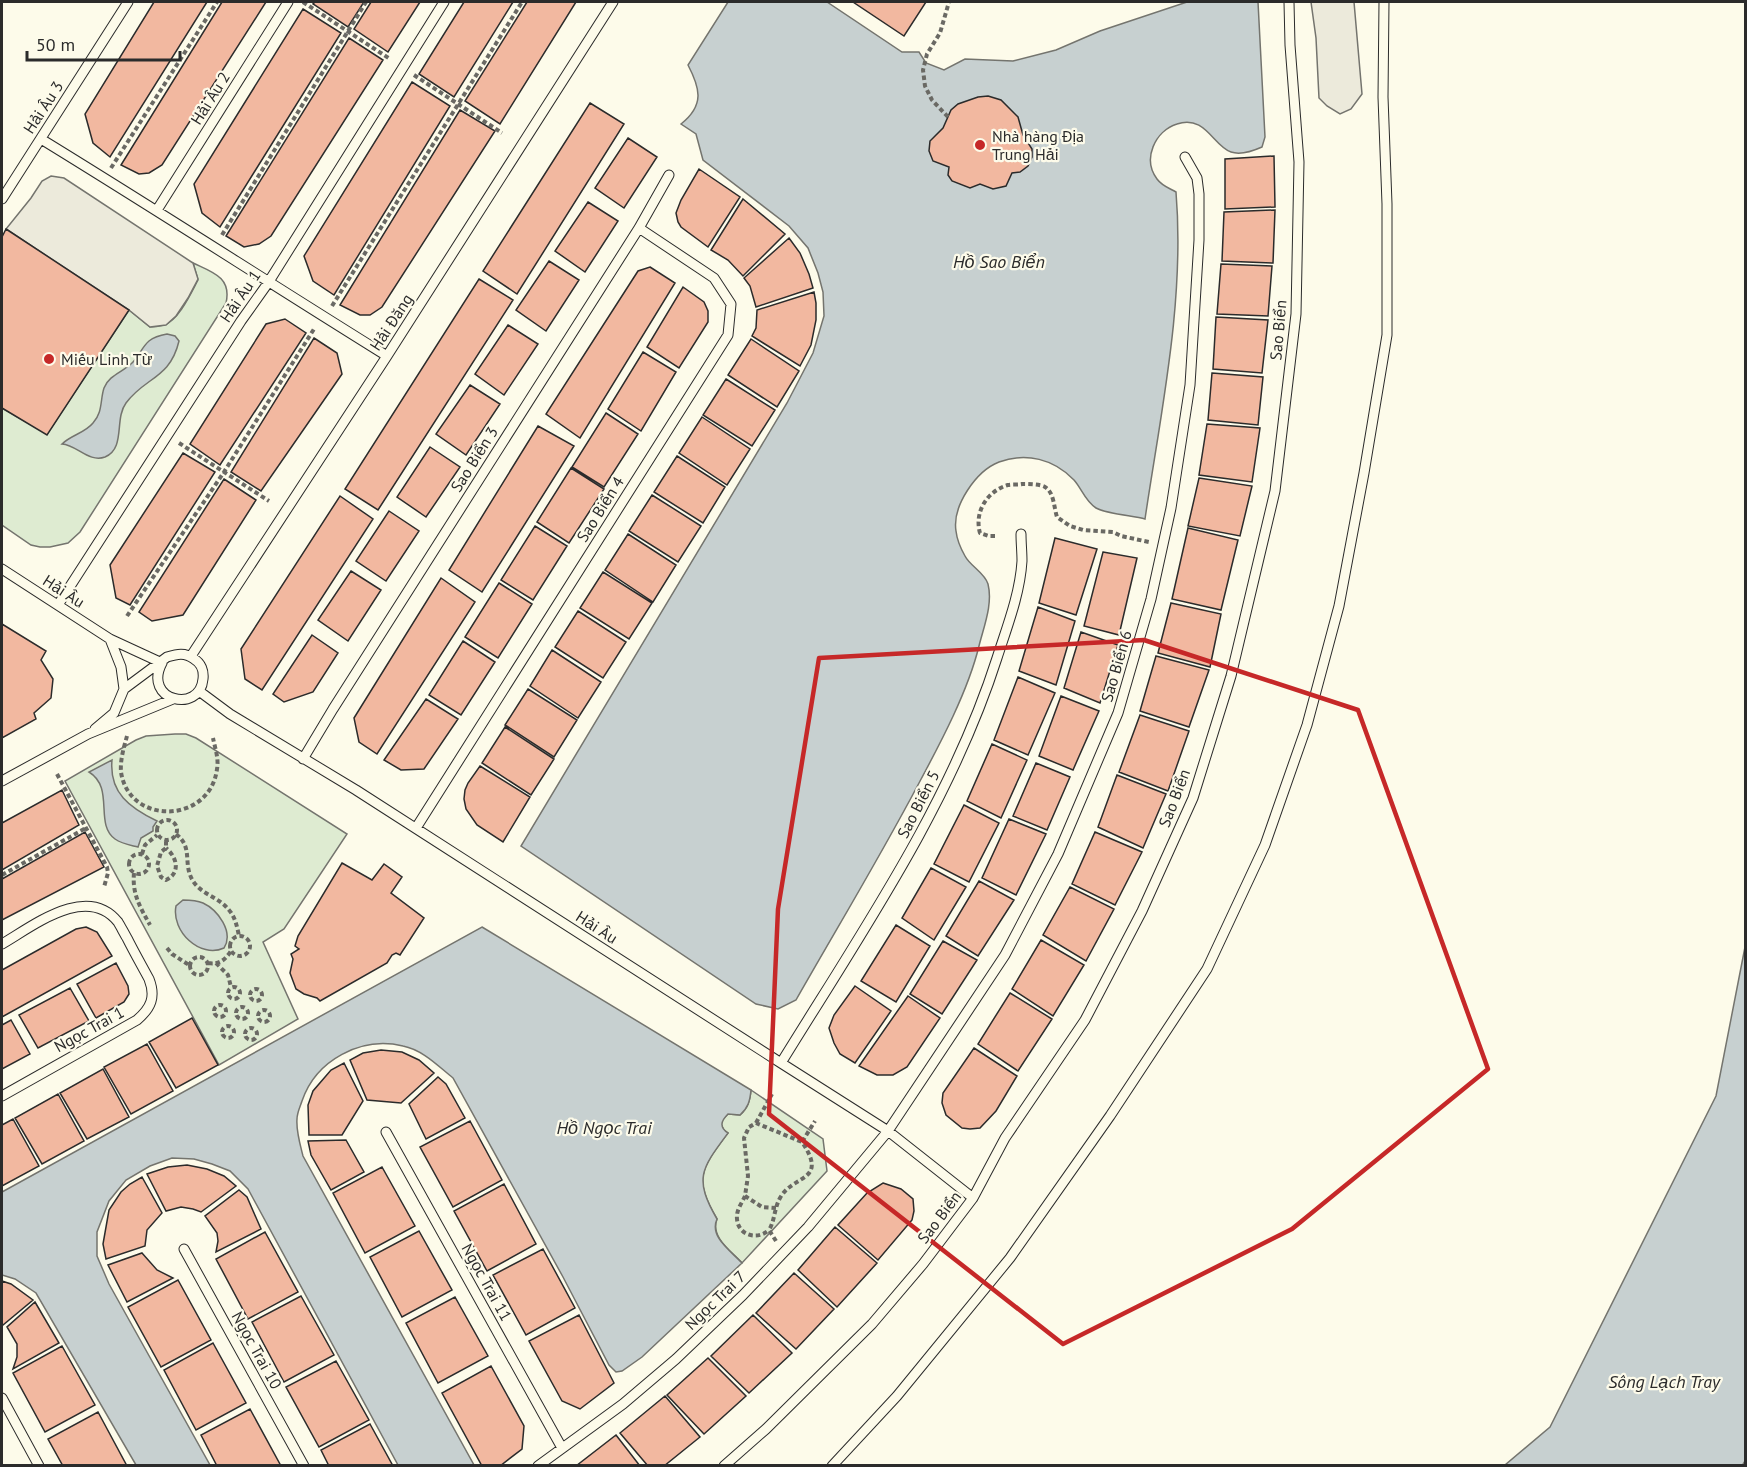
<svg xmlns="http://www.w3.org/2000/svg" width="1747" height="1467" viewBox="0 0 1747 1467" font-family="'PT Sans',sans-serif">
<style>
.green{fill:#deebd1;stroke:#74746e;stroke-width:1.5}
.parking{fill:#eceadb;stroke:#74746e;stroke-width:1.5}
.water{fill:#c7d0d0;stroke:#74746e;stroke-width:1.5}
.building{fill:#f2b8a0;stroke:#2b2b2b;stroke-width:1.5}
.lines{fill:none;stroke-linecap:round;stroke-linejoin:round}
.lane-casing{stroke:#2b2b2b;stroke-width:11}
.path{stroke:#6a6964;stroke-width:4;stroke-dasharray:4.5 3;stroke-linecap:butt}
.lane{stroke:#fdfbea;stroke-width:9}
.marked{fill:none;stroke:#c62828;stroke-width:4.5;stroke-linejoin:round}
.poi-dot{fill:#c62828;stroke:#fdfbea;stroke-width:2}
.labels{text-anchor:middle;stroke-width:4.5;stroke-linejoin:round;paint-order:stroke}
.street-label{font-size:16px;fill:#2b2b2b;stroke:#fdfbea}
.poi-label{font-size:16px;fill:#2b2b2b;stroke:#fdfbea;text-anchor:start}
.water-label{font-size:18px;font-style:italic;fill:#2b2b2b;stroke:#fdfbea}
</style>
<rect width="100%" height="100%" fill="#fdfbea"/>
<!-- green -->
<path class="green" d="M193,263C212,272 232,277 226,303L80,532L68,543L50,547H40L31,545L2,525V408L47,434L129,310L150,327C154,327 160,326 164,325C179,320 191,293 198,280Z
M175,734H186L196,738L347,834L284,929L263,942L298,1019L219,1065L65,781L136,740L146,736Z
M751,1090L823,1139L827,1171L742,1263C731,1251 710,1237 717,1219C693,1178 701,1169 728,1133L724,1130L721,1124L723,1119L728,1114L740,1115C748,1108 750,1101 751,1090Z"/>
<!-- parking -->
<path class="parking" d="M1311,2H1354L1362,94L1351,109L1340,114L1327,106L1319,98L1316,38Z
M51,176L64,178L193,263L198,279L188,298L176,316L166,325L150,327L129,310L6,229L31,198L42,181Z"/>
<!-- water -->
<path class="water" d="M728,2H827L902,52H919L926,63L944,70L965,59L1013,61L1056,50L1100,31L1187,2H1258L1265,137L1262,147C1253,151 1240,155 1231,152C1214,147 1205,114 1177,124C1155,131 1142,159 1157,179C1162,186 1169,188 1176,192C1185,301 1161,411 1145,519C1133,516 1104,513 1096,508C1085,501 1082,489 1074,480C1054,459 1026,452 999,462C976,471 952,506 956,531C957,540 961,549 965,556C970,566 985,573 988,584C993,604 984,626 979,646C968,691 941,742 919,783C880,857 837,928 796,1000L778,1009L756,1004L521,846L787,403L813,353L824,316L823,292L818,273L808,248L789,226L703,160L696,134L681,124C705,105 700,88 688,65Z
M167,334L175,336L179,341C170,379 145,377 126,403C114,419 126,448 105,457C89,463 77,445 62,444C71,435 85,433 93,423C103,412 100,400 104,388C109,375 123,372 132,363C139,356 142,347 149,341C154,337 161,335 167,334Z
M112,760C109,793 130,808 157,821L153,827V831L141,838L138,847C130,845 122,844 115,839C94,824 115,788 89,772Z
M183,900C191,900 196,900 203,903C218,910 234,932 224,948C200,959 171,931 176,906Z
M482,927L751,1090C750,1101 748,1108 740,1115L728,1114C721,1121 719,1127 728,1133C702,1168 693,1178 717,1219C709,1237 731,1251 742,1263L642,1357L622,1371L616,1372L609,1365L563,1277L453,1078C438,1066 423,1050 403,1046C361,1036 316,1060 302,1101C300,1107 297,1113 297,1119C296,1131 300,1144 303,1156L474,1465H398L248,1189L230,1171L212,1164L194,1159L172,1158L150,1166L126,1180L109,1201L97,1232V1256L109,1284L210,1465H136L36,1293L15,1279L2,1275V1192Z
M1745,947V1461L1742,1466L1505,1465L1550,1427L1716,1096Z"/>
<!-- building -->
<path class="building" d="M154,2H207L110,157L93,143L85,114Z
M222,2H266L162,165L149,173L139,174L121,165Z
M315,2H364L348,27L313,4Z
M371,2H420L388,52L354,29Z
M464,2H513L454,97L419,74Z
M527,2H576L500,124L465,101Z
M853,2H926L904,36Z
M303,9L341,33L220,227L202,213L194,184Z
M349,38L383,60L271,236L259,244L244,247L226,236Z
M412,82L450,106L334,295L313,281L304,256Z
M988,96L1001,100L1018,117L1023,135L1032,149V157L1028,166L1020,172L1012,173L1006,186L993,189L980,184L970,188L952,181L948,175L949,167L933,161L929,151L930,141L943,128L951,110L958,104L978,97Z
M590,103L624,124L517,294L483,271Z
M460,110L495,131L382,307L370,315H360L340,305Z
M628,138L657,157L624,208L595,188Z
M1274,156L1275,207L1225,209V159Z
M699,169L740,197L708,247L681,227L678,222L676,213L681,200Z
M743,199L785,234L743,276L728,260L711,250Z
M588,202L618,221L585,272L555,251Z
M1275,210L1273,263L1222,261L1224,212Z
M6,229L129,310L47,435L2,408V237Z
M789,238L800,253L809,274L813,288L756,307L750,286L744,278Z
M549,261L579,280L546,331L516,310Z
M1221,264L1272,266L1268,316L1217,314Z
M650,267L675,283L580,438L546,414L638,271Z
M479,279L513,300L378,510L345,489Z
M683,287L704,302L708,311V322L679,368L647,347Z
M814,292L816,303V320L811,345L800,366L752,336L756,328L757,310Z
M1216,317L1268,320L1262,373L1213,369Z
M285,319L306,333L220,465L190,444L266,324Z
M508,325L538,344L504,395L475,374Z
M314,338L337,353L342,374L261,491L231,472Z
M751,339L799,371L777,407L728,375Z
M643,352L676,372L641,431L608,409Z
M1212,373L1263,377L1258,425L1208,420Z
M726,379L775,410L752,446L703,415Z
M470,385L500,404L466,455L436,434Z
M606,413L638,434L604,487L572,467Z
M702,417L750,449L727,485L679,453Z
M1207,424L1260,428L1252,482L1199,475Z
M538,426L574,446L482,592L449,570Z
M430,447L460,467L426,517L397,497Z
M183,453L215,472L130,605L116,598L110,565Z
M677,456L725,487L703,523L654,492Z
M571,468L604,489L569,543L537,522Z
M1199,478L1252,486L1240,536L1188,526Z
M224,479L256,500L183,615L152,621L139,612Z
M652,495L701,526L678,562L629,531Z
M340,496L373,519L262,690L245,679L241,649Z
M389,511L419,531L386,581L356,561Z
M535,526L567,546L533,600L501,580Z
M1188,528L1238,540L1221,610L1172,599Z
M628,534L676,565L653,602L605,570Z
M1055,538L1097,549L1076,615L1039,603Z
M1103,552L1137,558L1119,635L1084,626Z
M351,571L381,590L348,641L318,620Z
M603,572L652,603L629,639L580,608Z
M441,578L475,602L377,754L359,742L354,718Z
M499,583L532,604L498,658L465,637Z
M1171,603L1221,614L1210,667L1158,653Z
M1038,607L1075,621L1056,685L1019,671Z
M578,611L626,642L603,678L555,647Z
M2,624L46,651L41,660L53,679L51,698L34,713L36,719L2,738Z
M1081,632L1118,645L1100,703L1064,688Z
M312,635L338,653L313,692L284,702L273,694Z
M463,641L495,662L461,715L429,695Z
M552,650L601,682L578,718L530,686Z
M1156,656L1209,670L1189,727L1140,711Z
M1018,677L1055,693L1028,755L994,740Z
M528,689L577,720L554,757L505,725Z
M1061,696L1099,711L1073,770L1039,756Z
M426,699L458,719L424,769L401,770L384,760Z
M1140,715L1189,731L1168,791L1119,772Z
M505,727L554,759L531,795L482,763Z
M992,744L1027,760L1001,818L967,801Z
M1036,763L1070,777L1047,830L1013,816Z
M480,766L530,797L503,842L477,825L466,809L464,799L465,790L468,783Z
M1117,775L1166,794L1143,848L1098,827Z
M62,790L79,825L2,870V823Z
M964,805L999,823L969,882L934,864Z
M1009,819L1046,834L1016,895L982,878Z
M85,832L104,867L2,920V879Z
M1095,832L1142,852L1115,905L1072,884Z
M342,863L372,880L384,864L402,877L391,893L424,918L400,955L396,953L392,955L387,963L320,1001L317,998L304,994L296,989L290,973L293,959L291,954L299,949L295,946L298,936Z
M931,868L966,887L934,940L902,918Z
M979,881L1014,900L978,956L946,936Z
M1070,887L1114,909L1086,961L1043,935Z
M896,925L930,946L896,1002L861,981Z
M86,927L97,932L112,956L2,1017V970L76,929Z
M1041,940L1084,965L1053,1016L1012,989Z
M943,941L977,960L942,1014L910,994Z
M116,963L128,986L129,994L124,1002L96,1018L77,984Z
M855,986L891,1011L855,1063L840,1054L834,1043L829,1028L834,1015Z
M70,988L89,1021L38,1048L19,1015Z
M1010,993L1052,1019L1018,1071L978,1044Z
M908,996L940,1018L907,1067L893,1075H877L859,1066Z
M192,1018L218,1065L176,1088L149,1042Z
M11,1020L30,1054L2,1069V1025Z
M147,1044L173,1091L131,1114L104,1067Z
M974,1048L1017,1076L996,1111L980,1128L970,1129L962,1128L946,1115L942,1103L943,1093Z
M381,1050L402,1052L419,1060L434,1073L401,1103L367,1100L350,1060L363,1053Z
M344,1063L363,1101L342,1135H309L308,1105L313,1091L331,1070Z
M103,1069L129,1117L87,1139L60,1093Z
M438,1077L446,1084L465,1118L426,1139L409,1104Z
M58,1094L84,1141L42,1164L15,1118Z
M13,1119L39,1166L2,1186V1125Z
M470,1121L502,1180L453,1207L420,1147Z
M346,1140L364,1172L331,1190L311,1155L308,1141Z
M187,1165L207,1169L224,1176L236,1186L201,1212L193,1209L181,1207L166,1211L147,1174L168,1167Z
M382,1167L415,1226L365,1253L333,1193Z
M142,1177L162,1213L147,1230L145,1246L106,1259L103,1244L109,1210L121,1192L130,1184Z
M883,1183L901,1189L913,1199L914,1211L912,1220L878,1260L838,1225L867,1193Z
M504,1184L536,1244L487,1271L454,1211Z
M239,1190L247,1197L261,1229L216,1252L218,1241L217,1233L205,1216Z
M835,1227L877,1263L837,1307L798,1270Z
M419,1231L452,1290L402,1317L370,1257Z
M265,1232L298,1292L248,1319L216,1259Z
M543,1249L575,1308L526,1335L493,1275Z
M142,1253L157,1270L173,1278L127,1302L108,1265Z
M794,1273L834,1309L796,1349L756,1313Z
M178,1280L211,1340L161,1367L128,1307Z
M2,1281L11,1284L33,1300L3,1325H2Z
M301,1296L334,1355L284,1382L252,1322Z
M455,1297L488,1356L438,1383L406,1323Z
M35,1302L59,1343L13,1369L17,1357V1344L7,1327Z
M579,1315L614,1383L580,1409L562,1401L529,1341Z
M753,1315L792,1353L749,1393L711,1356Z
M213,1343L246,1403L196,1430L164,1370Z
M62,1346L95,1405L45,1432L13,1373Z
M708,1358L746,1396L704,1434L667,1395Z
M336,1361L369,1420L319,1447L286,1387Z
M491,1366L524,1426L522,1449L500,1466H482L442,1393Z
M665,1396L700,1437L664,1466H648L620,1433Z
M250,1409L281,1466H217L201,1435Z
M98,1412L127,1466H63L48,1439Z
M370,1424L393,1466H329L321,1450Z
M616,1435L640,1466H576Z"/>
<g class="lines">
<defs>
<path id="lane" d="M41,139C157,210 271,284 387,356
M2,199L128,2
M157,210L288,2
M2,569L110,639L162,663
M58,605L241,321L268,283L444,2
M191,656L387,356L613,2
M124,689L167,657C177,654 185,652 194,659C201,663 204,671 203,679C200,714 142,701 162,663
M199,691L230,714L356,790L781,1063L888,1131L973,1198
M95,729L114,713L124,689L121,667L110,639
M303,759L333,709L639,228L669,175
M2,781L88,734L173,699
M416,828L728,335L731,304L714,278L639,228
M2,944C33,926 87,883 118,922C121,927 124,933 127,938C134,952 142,966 149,979C156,997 151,1008 137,1020L2,1096
M781,1063C861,933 950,805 997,658C1007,627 1020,594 1022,561C1022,552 1021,543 1021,534
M386,1132L562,1448
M184,1249L304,1466
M2,1398L39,1466
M538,1466L623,1404L676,1359L743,1295L808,1227L888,1131L1005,955L1058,854L1118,713L1151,599L1171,508L1190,385L1199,240V194L1197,178L1185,157
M724,1466L766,1429L872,1324L923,1264L973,1198L1005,1138L1085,1020L1142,911L1193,798L1231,676L1275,491L1296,314L1299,162L1290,45L1289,2
M832,1466L897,1396L1010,1258L1110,1116L1207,969L1265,845L1307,725L1339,606L1364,473L1387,335V204L1383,97L1384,2"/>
</defs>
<!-- lane casing -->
<use href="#lane" class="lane-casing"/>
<!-- path -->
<path class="path" d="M303,2L390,59
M414,75L502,133
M948,117L932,100L925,86L923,70L927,54L940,33L949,2
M111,168L217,2
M222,235L366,2
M332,306L522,2
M179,443L269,501
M995,536H989L980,533C974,512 987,491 1008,485C1012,484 1018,485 1022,484C1028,484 1040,484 1045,487C1054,492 1054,508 1057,517L1070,526L1083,530L1113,532L1121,536L1149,542
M127,616L224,472L314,329
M127,736C124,747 120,760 121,772C129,826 210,824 217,769C219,759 215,748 213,738
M57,774L107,867L108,873L104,887
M157 830a10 10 0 1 1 20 0a10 10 0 1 1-20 0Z
M176,834C194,848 182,863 193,881C202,895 219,897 229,910C235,917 237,926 239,936
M166,841V848L161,852L157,866L161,877L166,880C181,873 177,857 166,848
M129 864a10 10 0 1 1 20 0a10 10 0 1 1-20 0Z
M142,854L145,845L157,835
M134,873C132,894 140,907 150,925
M2,875L86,828
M230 946a10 10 0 1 1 20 0a10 10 0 1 1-20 0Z
M167,948L172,954L189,965
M190 966a9 9 0 1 1 18 0a9 9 0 1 1-18 0Z
M208,963C219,965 225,960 231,951
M216,963L228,975L231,987
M228 993a6 6 0 1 1 12 0a6 6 0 1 1-12 0Z
M250 995a6 6 0 1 1 12 0a6 6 0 1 1-12 0Z
M214 1011a6 6 0 1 1 12 0a6 6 0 1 1-12 0Z
M236 1013a6 6 0 1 1 12 0a6 6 0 1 1-12 0Z
M258 1016a6 6 0 1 1 12 0a6 6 0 1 1-12 0Z
M222 1032a6 6 0 1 1 12 0a6 6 0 1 1-12 0Z
M245 1034a6 6 0 1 1 12 0a6 6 0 1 1-12 0Z
M756,1123L772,1094
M745,1196C742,1203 736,1210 737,1219C738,1235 757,1241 769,1230
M776,1208L762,1207L745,1196L748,1176L744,1138L749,1127L756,1123L802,1142
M776,1241L769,1230C775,1220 774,1209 780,1198C793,1174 829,1182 802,1142L815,1121"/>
<!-- lane -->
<use href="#lane" class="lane"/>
</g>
<!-- marked area -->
<path class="marked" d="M1144,640L1358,710L1488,1069L1292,1229L1063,1344L769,1114L778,909L819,658Z"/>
<!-- markers -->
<g class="poi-dot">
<circle cx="980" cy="145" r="6"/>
<circle cx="49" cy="359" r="6"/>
</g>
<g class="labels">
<!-- street labels -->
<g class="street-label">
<text transform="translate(210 98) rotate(-58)" y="6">Hải Âu 2</text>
<text transform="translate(43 107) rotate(-57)" y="6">Hải Âu 3</text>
<text transform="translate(240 296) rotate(-56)" y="6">Hải Âu 1</text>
<text transform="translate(391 322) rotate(-57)" y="6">Hải Đăng</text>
<text transform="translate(1278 330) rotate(-85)" y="6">Sao Biển</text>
<text transform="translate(474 459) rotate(-58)" y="6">Sao Biển 3</text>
<text transform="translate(600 509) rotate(-58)" y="6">Sao Biển 4</text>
<text transform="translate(64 591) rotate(33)" y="6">Hải Âu</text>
<text transform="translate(1116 666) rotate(-74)" y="6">Sao Biển 6</text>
<text transform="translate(1174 798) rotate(-69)" y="6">Sao Biển</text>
<text transform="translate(918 804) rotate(-63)" y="6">Sao Biển 5</text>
<text transform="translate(597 927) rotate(33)" y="6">Hải Âu</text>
<text transform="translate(89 1029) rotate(-29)" y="6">Ngọc Trai 1</text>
<text transform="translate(939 1217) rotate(-53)" y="6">Sao Biển</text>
<text transform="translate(487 1282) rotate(61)" y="6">Ngọc Trai 11</text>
<text transform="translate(715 1300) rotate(-44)" y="6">Ngọc Trai 7</text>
<text transform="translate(257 1350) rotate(61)" y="6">Ngọc Trai 10</text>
</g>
<!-- poi labels -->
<g class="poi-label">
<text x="992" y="142">Nhà hàng Địa<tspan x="992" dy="18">Trung Hải</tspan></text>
<text x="61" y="365">Miếu Linh Từ</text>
</g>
<!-- water labels -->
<g class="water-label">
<text x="999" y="268">Hồ Sao Biển</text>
<text x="604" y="1134">Hồ Ngọc Trai</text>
<text x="1664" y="1388">Sông Lạch Tray</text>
</g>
</g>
<!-- border -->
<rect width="1747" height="1467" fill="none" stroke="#2b2b2b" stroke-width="6"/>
<!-- scale -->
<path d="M27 51v9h153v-9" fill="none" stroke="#2b2b2b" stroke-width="3"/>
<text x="36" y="51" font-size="18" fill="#2b2b2b" stroke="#fdfbea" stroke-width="4.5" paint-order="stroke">50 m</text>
</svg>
